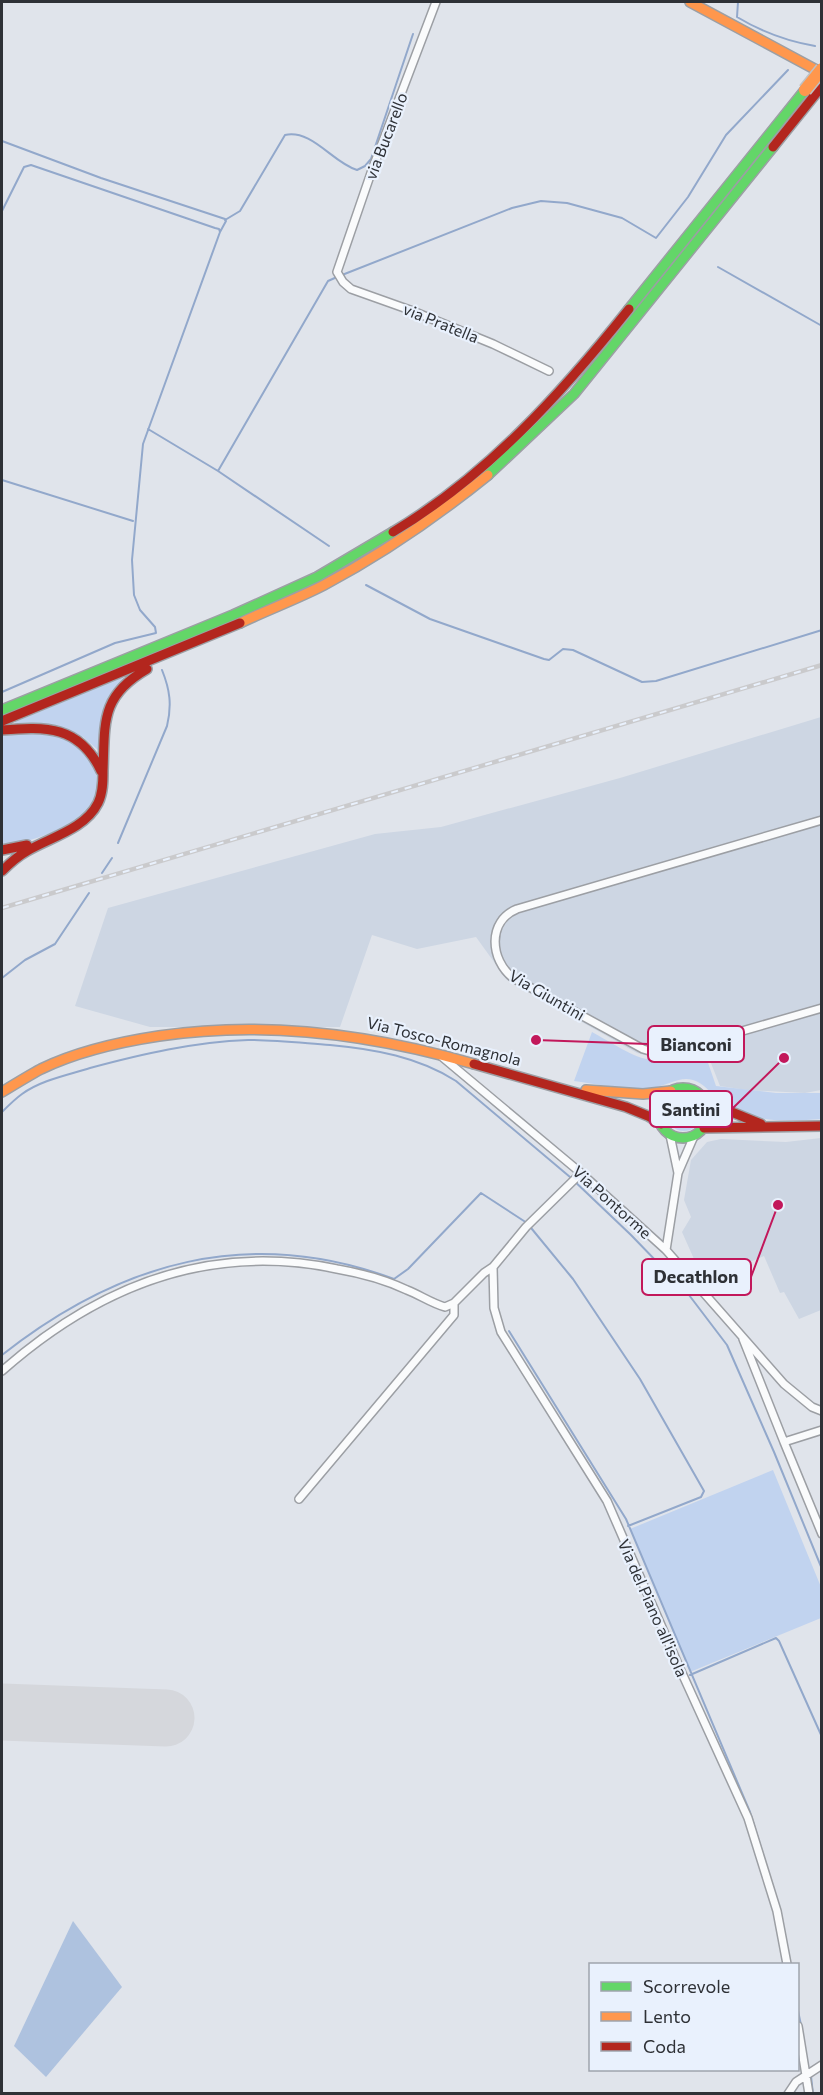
<svg xmlns="http://www.w3.org/2000/svg" width="823" height="2095" viewBox="0 0 823 2095" font-family="Commissioner,sans-serif">
<style>
.built{fill:#cdd6e3}
.green{fill:#c1d3ef}
.forest{fill:#aec2df}
.lines{fill:none;stroke-linecap:round;stroke-linejoin:round}
.stream{stroke:#92a8cb;stroke-width:2}
.runway{stroke:#d5d7dc;stroke-width:57}
.street-casing{stroke:#9c9fa4;stroke-width:10}
.fast-casing{stroke:#9c9fa4;stroke-width:12}
.slow-casing{stroke:#9c9fa4;stroke-width:12}
.jam-casing{stroke:#9c9fa4;stroke-width:12}
.street{stroke:#fafbfc;stroke-width:7}
.fast{stroke:#63d668;stroke-width:9}
.slow{stroke:#ff974d;stroke-width:9}
.jam{stroke:#b3261e;stroke-width:9}
.rail-casing{stroke:#cacacc;stroke-width:4.5}
.rail{stroke:#e9f1fd;stroke-width:2;stroke-dasharray:7;stroke-linecap:butt}
.slow-bridge-casing{stroke:#bec1c4;stroke-width:15;stroke-linecap:butt}
.slow-bridge{stroke:#ff974d;stroke-width:12}
.labels{text-anchor:middle;stroke-width:4.5;stroke-linejoin:round;paint-order:stroke}
.street-label{font-size:16px;fill:#2e3136;stroke:#e9f1fd}
.leader{fill:none;stroke:#c2185b;stroke-width:2}
.callout-dot{fill:#c2185b;stroke:#e9f1fd;stroke-width:2}
.callout{fill:#e9f1fd;stroke:#c2185b;stroke-width:2}
.callout-label{font-size:18px;text-anchor:middle;font-weight:bold;fill:#2e3136}
</style>
<rect width="100%" height="100%" fill="#e0e4eb"/>
<!-- built -->
<path class="built" d="M821,717V1090L805,1093L747,1090L720,1086L705,1048L656,1058L637,1053L507,980L476,937L417,949L372,935L340,1027H150L75,1006L108,908L375,834L441,827L620,778Z
M821,1138V1310L799,1319L784,1292L780,1293L764,1256L707,1280L698,1268L682,1232L691,1217L684,1200L691,1160L707,1142L721,1139L786,1142Z
M2,1690L172,1696L182,1697L189,1704L165,1739L2,1733Z"/>
<!-- green -->
<path class="green" d="M123,677L124,678L99,751L83,737L15,724V722Z
M2,733H49L81,744C86,752 95,763 96,772C98,782 97,796 92,804C78,827 27,844 2,845Z
M592,1032C642,1060 647,1069 704,1051L716,1086L776,1093H821V1119C788,1122 746,1123 719,1100C710,1093 704,1083 693,1080C681,1076 669,1084 657,1087C634,1093 599,1084 574,1081Z
M666 1113a18 18 0 1 1 36 0a18 18 0 1 1-36 0Z
M773,1470L821,1587V1618L690,1672L630,1529Z"/>
<!-- forest -->
<path class="forest" d="M73,1921L122,1987L46,2077L14,2046Z"/>
<g class="lines">
<!-- stream -->
<path class="stream" d="M738,2L737,17C762,32 786,41 815,46
M2,141L101,178L225,219
M2,211L24,167L31,165L215,228L219,229L220,232
M718,267L822,326
M342,275L512,208L541,201L567,203L622,218L656,238L688,197L726,135L788,70
M148,429L218,471L329,546
M218,471L328,281L337,277
M2,480L133,521
M366,585L430,619L544,659L549,660L563,649L573,650L642,682L656,681L822,630
M2,692L115,643L156,633L155,627L140,610L134,595L132,560L143,444L220,232L226,221L225,220L240,211L285,135C312,129 333,163 357,170L365,166L371,159L413,34
M118,843L167,726C172,705 170,690 162,670
M102,873L112,858
M2,978L25,960L55,944L89,893
M2,1112C8,1106 15,1099 22,1094C41,1080 68,1075 90,1068C142,1054 194,1042 248,1040C275,1040 302,1043 330,1045C374,1049 419,1057 456,1081L570,1177L631,1235L689,1295L727,1345L774,1452L822,1569
M509,1331L626,1519L750,1812L778,1904
M2,1355C120,1262 249,1225 394,1279L408,1269L481,1193L527,1223L573,1279L640,1379L704,1491L701,1497L628,1526
M690,1675L776,1638L779,1641L822,1737
M798,2011L801,2025
M802,2031L804,2041
M811,2076L813,2094"/>
<!-- runway -->
<path class="runway" d="M2,1712L166,1718"/>
<defs>
<path id="street" d="M436,2L372,170L337,272L343,282L351,289L410,310L493,344L549,371
M822,820L517,909C487,921 490,960 513,978L643,1049L653,1052L673,1051L822,1008
M441,1056L581,1173L666,1250L784,1384L812,1407L822,1411
M670,1135L678,1173
M666,1250L678,1173L694,1136
M493,1267L494,1308L501,1332L607,1501L681,1671L748,1818L777,1911L787,1964
M743,1339L784,1442L822,1430
M2,1371C97,1287 209,1242 337,1269C360,1273 386,1280 407,1290C420,1295 431,1303 445,1307L454,1303L484,1273L493,1267L526,1227L581,1173
M784,1442L822,1534
M299,1499L454,1315V1303
M798,2026L809,2094
M788,2094L796,2082L822,2065"/>
<path id="fast" d="M629,309L805,90
M488,475L574,394L773,147
M2,710L233,615L317,577L393,532
M658 1113a25 25 0 1 1 50 0a25 25 0 1 1-50 0Z"/>
<path id="slow" d="M690,2L822,73
M240,623C267,610 297,599 324,585C382,554 436,517 488,475
M586,1090L643,1094L671,1091
M2,1092C15,1084 28,1076 41,1069C78,1051 119,1042 159,1036C266,1020 371,1034 474,1064"/>
<path id="jam" d="M773,147L822,86
M393,532C487,476 561,394 629,309
M2,721L240,623
M2,730C46,726 80,726 101,771
M2,850L27,845
M2,871C10,863 18,856 27,851C51,837 85,829 98,803C103,793 103,781 103,771C105,723 100,696 147,669
M474,1064L626,1107L648,1116L661,1124
M707,1102L761,1124
M704,1128L822,1126"/>
</defs>
<!-- street casing -->
<use href="#street" class="street-casing"/>
<!-- fast casing -->
<use href="#fast" class="fast-casing"/>
<!-- slow casing -->
<use href="#slow" class="slow-casing"/>
<!-- jam casing -->
<use href="#jam" class="jam-casing"/>
<!-- street -->
<use href="#street" class="street"/>
<!-- fast -->
<use href="#fast" class="fast"/>
<!-- slow -->
<use href="#slow" class="slow"/>
<!-- jam -->
<use href="#jam" class="jam"/>
<defs>
<path id="rail" d="M2,908L822,665"/>
</defs>
<!-- rail casing -->
<use href="#rail" class="rail-casing"/>
<!-- rail -->
<use href="#rail" class="rail"/>
<defs>
<path id="slow-bridge" d="M805,90L822,69"/>
</defs>
<!-- slow-bridge casing -->
<use href="#slow-bridge" class="slow-bridge-casing"/>
<!-- slow-bridge -->
<use href="#slow-bridge" class="slow-bridge"/>
</g>
<g class="labels">
<!-- street labels -->
<g class="street-label">
<text transform="translate(386 136) rotate(-69)" y="6">via Bucarello</text>
<text transform="translate(441 323) rotate(22)" y="6">via Pratella</text>
<text transform="translate(547 995) rotate(30)" y="6">Via Giuntini</text>
<text transform="translate(444 1041) rotate(14)" y="6">Via Tosco-Romagnola</text>
<text transform="translate(612 1202) rotate(42)" y="6">Via Pontorme</text>
<text transform="translate(653 1608) rotate(66)" y="6">Via del Piano all'isola</text>
</g>
</g>
<!-- callouts -->
<path class="leader" d="M536 1040L648 1044M784 1058L732 1109M778 1205L751 1277"/>
<g class="callout-dot">
<circle cx="536" cy="1040" r="6"/>
<circle cx="784" cy="1058" r="6"/>
<circle cx="778" cy="1205" r="6"/>
</g>
<g class="callout">
<rect x="648" y="1026" width="96" height="36" rx="6"/>
<rect x="650" y="1091" width="82" height="36" rx="6"/>
<rect x="642" y="1259" width="109" height="36" rx="6"/>
</g>
<g class="callout-label">
<text x="696" y="1051">Bianconi</text>
<text x="691" y="1116">Santini</text>
<text x="696" y="1283">Decathlon</text>
</g>
<!-- border -->
<rect width="823" height="2095" fill="none" stroke="#2e3136" stroke-width="6"/>
<!-- legend -->
<rect x="589" y="1963" width="210" height="108" fill="#e9f1fd" stroke="#9ea4ad" stroke-width="1.5"/>
<rect x="601" y="1982" width="30" height="9" fill="#63d668" stroke="#9ea4ad" stroke-width="1.5"/>
<text x="643" y="1993" font-size="18" fill="#2e3136">Scorrevole</text>
<rect x="601" y="2012" width="30" height="9" fill="#ff974d" stroke="#9ea4ad" stroke-width="1.5"/>
<text x="643" y="2023" font-size="18" fill="#2e3136">Lento</text>
<rect x="601" y="2042" width="30" height="9" fill="#b3261e" stroke="#9ea4ad" stroke-width="1.5"/>
<text x="643" y="2053" font-size="18" fill="#2e3136">Coda</text>
</svg>
